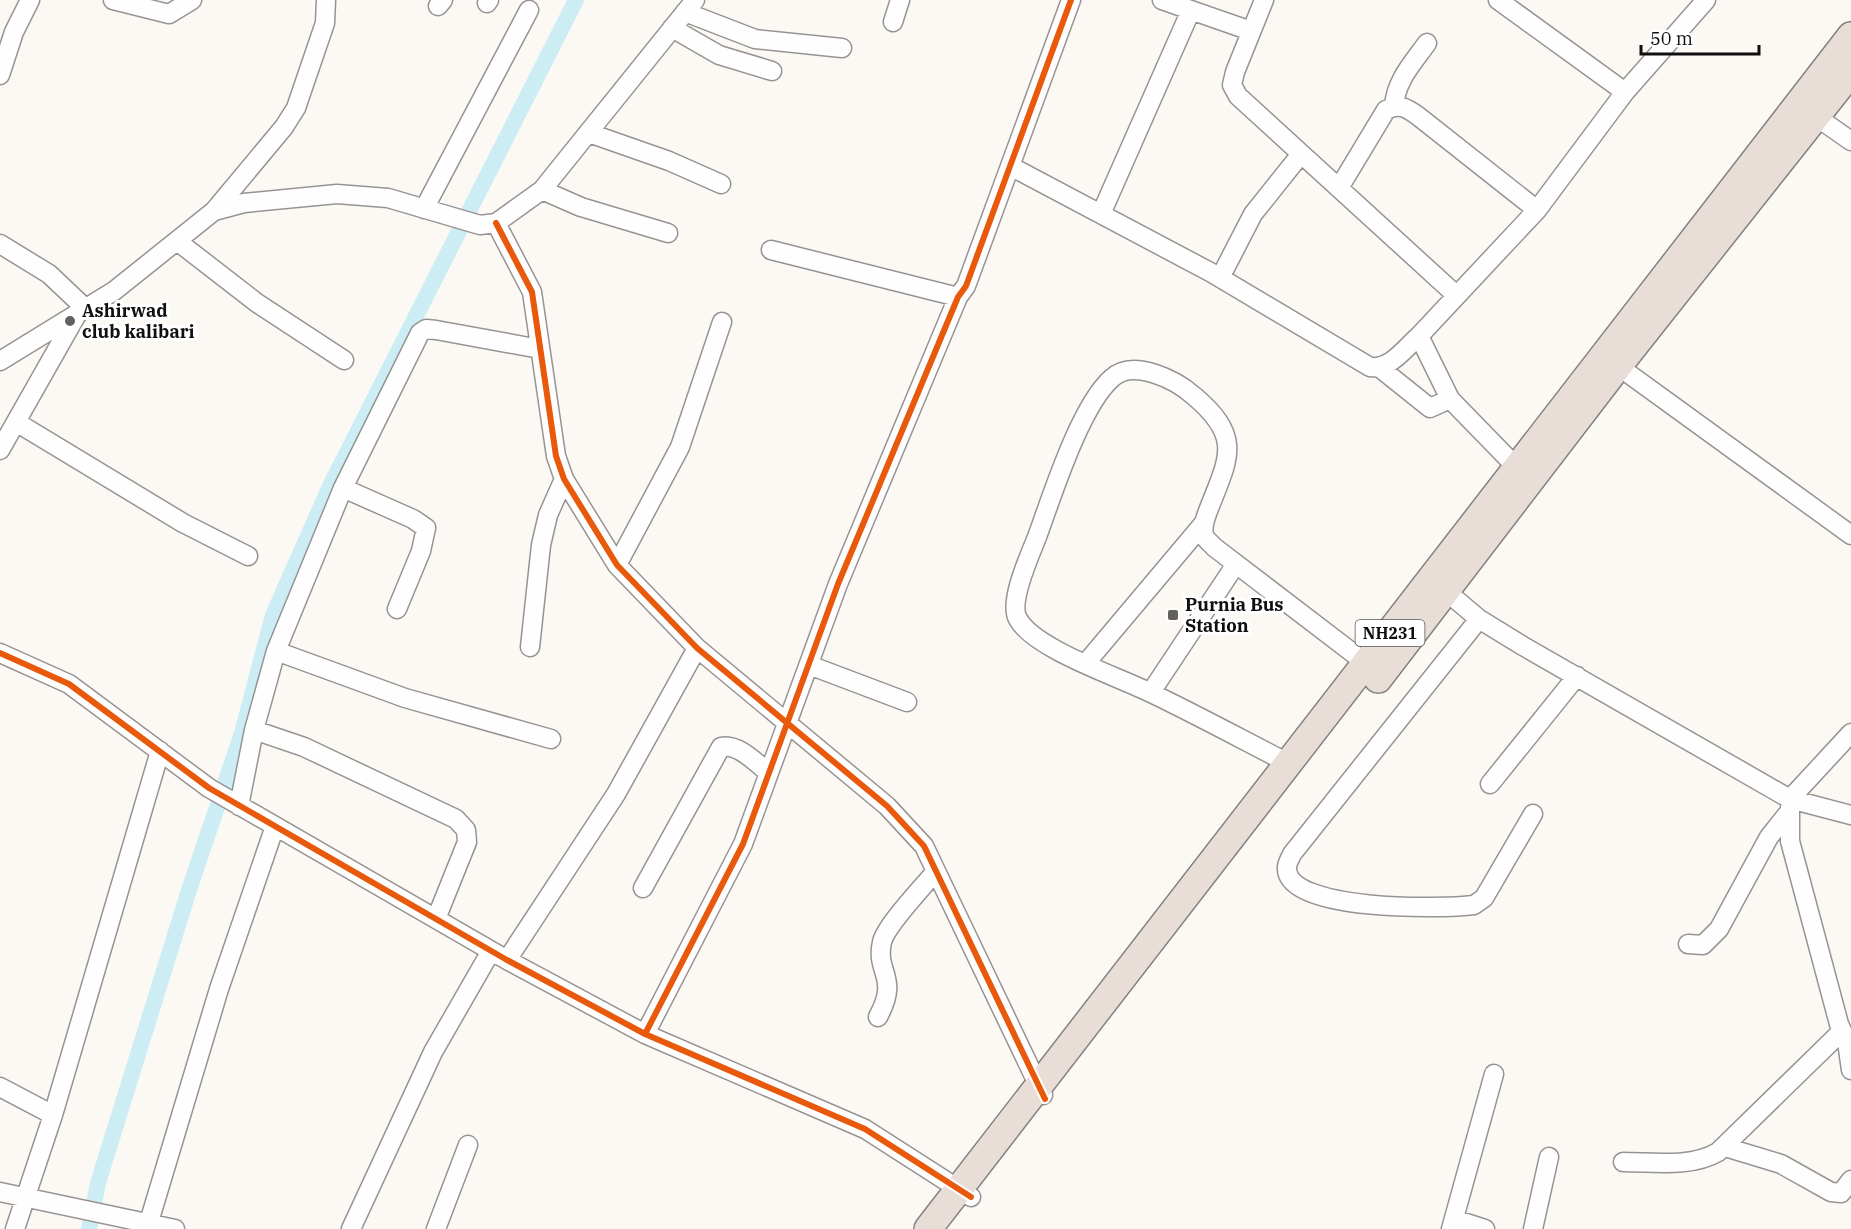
<svg xmlns="http://www.w3.org/2000/svg" width="1851" height="1229" viewBox="0 0 1851 1229" font-family="'IBM Plex Serif',serif">
<style>
.lines{fill:none;stroke-linecap:round;stroke-linejoin:round}
.canal{stroke:#ccedf4;stroke-width:16}
.minor-casing{stroke:#969493;stroke-width:21}
.highway-casing{stroke:#838280;stroke-width:30}
.minor{stroke:#fffefe;stroke-width:18}
.highway{stroke:#e9ddd7;stroke-width:27}
.cycleway-casing{stroke:#fff;stroke-width:10}
.cycleway{stroke:#e8590c;stroke-width:6}
.poi-dot{fill:#626160;stroke:#fff;stroke-width:2}
.labels{text-anchor:middle;stroke-width:6;stroke-linejoin:round;paint-order:stroke}
.shield{fill:#fff;stroke:#575757;stroke-width:1.5}
.shield-label{font-size:16px;font-weight:bold;fill:#0f0f0f}
.poi-label{font-size:18px;font-weight:bold;fill:#0f0f0f;stroke:#fff;text-anchor:start}
</style>
<rect width="100%" height="100%" fill="#fcf9f5"/>
<g class="lines">
<!-- canal -->
<path class="canal" d="M89,1229L98,1183L189,890L242,733L273,615L331,484L576,0"/>
<defs>
<path id="minor" d="M113,0L169,14L192,0
M1162,0L1251,31
M1264,0L1235,72L1232,85L1238,96L1456,295
M1498,0L1625,92L1537,210L1419,336L1450,399L1525,476
M487,3L489,0
M438,6L443,0
M685,12L755,39L842,48
M893,22L900,0
M672,28L719,55L772,71
M0,75L14,32L30,0
M1625,92L1706,0
M1394,106C1396,80 1413,63 1427,43
M1808,111L1851,141
M589,133L669,161L721,184
M1010,166L1212,273L1370,367C1391,369 1404,349 1419,336
M1339,188L1386,110C1399,103 1407,108 1418,116L1537,210
M542,190L581,207L668,233
M424,209L529,10
M214,211L284,127L296,108L325,23L326,0
M1101,214L1191,10
M496,223L532,292L556,456L564,479L617,565L697,648L887,806L924,846L1043,1095
M177,241L257,303L344,360
M0,244L49,274L86,309
M771,250L958,297
M1220,278L1253,214L1301,154
M0,361L114,291L214,211L244,203L337,194L388,198L480,225L496,223L542,190L695,0
M1618,366L1851,535
M1380,368L1430,408L1450,399
M16,422L183,523L248,556
M0,450L76,316
M343,488L413,519L426,528L421,551L397,609
M617,565L680,447L722,322
M1447,592L1479,619L1523,646L1790,799L1851,815
M1479,619L1292,854C1291,857 1287,863 1287,867C1284,912 1445,909 1474,905L1484,898L1533,814
M530,647L541,545L548,515L564,479
M276,651L405,698L551,739
M0,653L69,684L209,788L507,960L645,1034L865,1129L971,1197
M1086,663L1203,524
M809,665L907,702
M1151,692L1236,564
M254,730L304,747L456,819L466,830L467,842L436,919
M1851,733L1790,799V841L1839,1024L1847,1042L1851,1070
M1288,763C1243,740 1197,715 1151,693C1119,677 1034,649 1018,619C1008,602 1030,555 1037,537C1052,496 1080,406 1112,378C1133,358 1176,380 1194,396C1244,438 1228,459 1208,511C1205,519 1201,529 1205,537C1207,541 1212,544 1214,547L1375,670
M1490,784L1577,676
M239,806L254,730L276,651L343,488L420,333L426,329L436,330L540,349
M643,888L721,747C738,743 756,763 769,773
M1688,944L1703,945L1719,929L1769,837L1789,812
M507,960L616,794L697,648
M878,1017C900,976 875,974 882,942C886,925 923,887 935,872
M645,1034L743,844L838,584L958,297L966,286L1071,0
M0,1087L53,1115
M1725,1147L1781,1164L1831,1192L1841,1193L1851,1180
M1623,1162C1653,1162 1691,1168 1718,1152L1842,1031
M0,1192L175,1229
M1454,1219L1485,1229
M149,1222L219,989L275,826
M15,1229L53,1115L160,751
M351,1229L433,1052L491,951
M436,1229L468,1145
M1451,1229L1494,1074
M1533,1229L1549,1157"/>
<path id="highway" d="M1378,679L1618,366L1851,72
M928,1229L1851,36"/>
</defs>
<!-- minor casing -->
<use href="#minor" class="minor-casing"/>
<!-- highway casing -->
<use href="#highway" class="highway-casing"/>
<!-- minor -->
<use href="#minor" class="minor"/>
<!-- highway -->
<use href="#highway" class="highway"/>
<defs>
<path id="cycleway" d="M496,223L532,292L556,456L564,479L617,565L697,648L887,806L924,846L1045,1099
M0,653L69,684L209,788L507,960L645,1034L865,1129L971,1197
M645,1034L743,844L838,584L958,297L966,286L1071,0"/>
</defs>
<!-- cycleway casing -->
<use href="#cycleway" class="cycleway-casing"/>
<!-- cycleway -->
<use href="#cycleway" class="cycleway"/>
</g>
<!-- markers -->
<g class="poi-dot">
<circle cx="70" cy="321" r="6"/>
<rect x="1167" y="609" width="12" height="12" rx="3"/>
</g>
<g class="labels">
<!-- shield labels -->
<rect class="shield" x="1355.5" y="620" width="69" height="26" rx="4.5"/>
<g class="shield-label">
<text x="1390" y="639">NH231</text>
</g>
<!-- poi labels -->
<g class="poi-label">
<text x="82" y="317">Ashirwad<tspan x="82" dy="21">club kalibari</tspan></text>
<text x="1185" y="611">Purnia Bus<tspan x="1185" dy="21">Station</tspan></text>
</g>
</g>
<!-- scale -->
<path d="M1641 45v9h118v-9" fill="none" stroke="#0f0f0f" stroke-width="3"/>
<text x="1650" y="45" font-size="18" fill="#0f0f0f" stroke="#ffffff" stroke-width="4.5" paint-order="stroke">50 m</text>
</svg>
